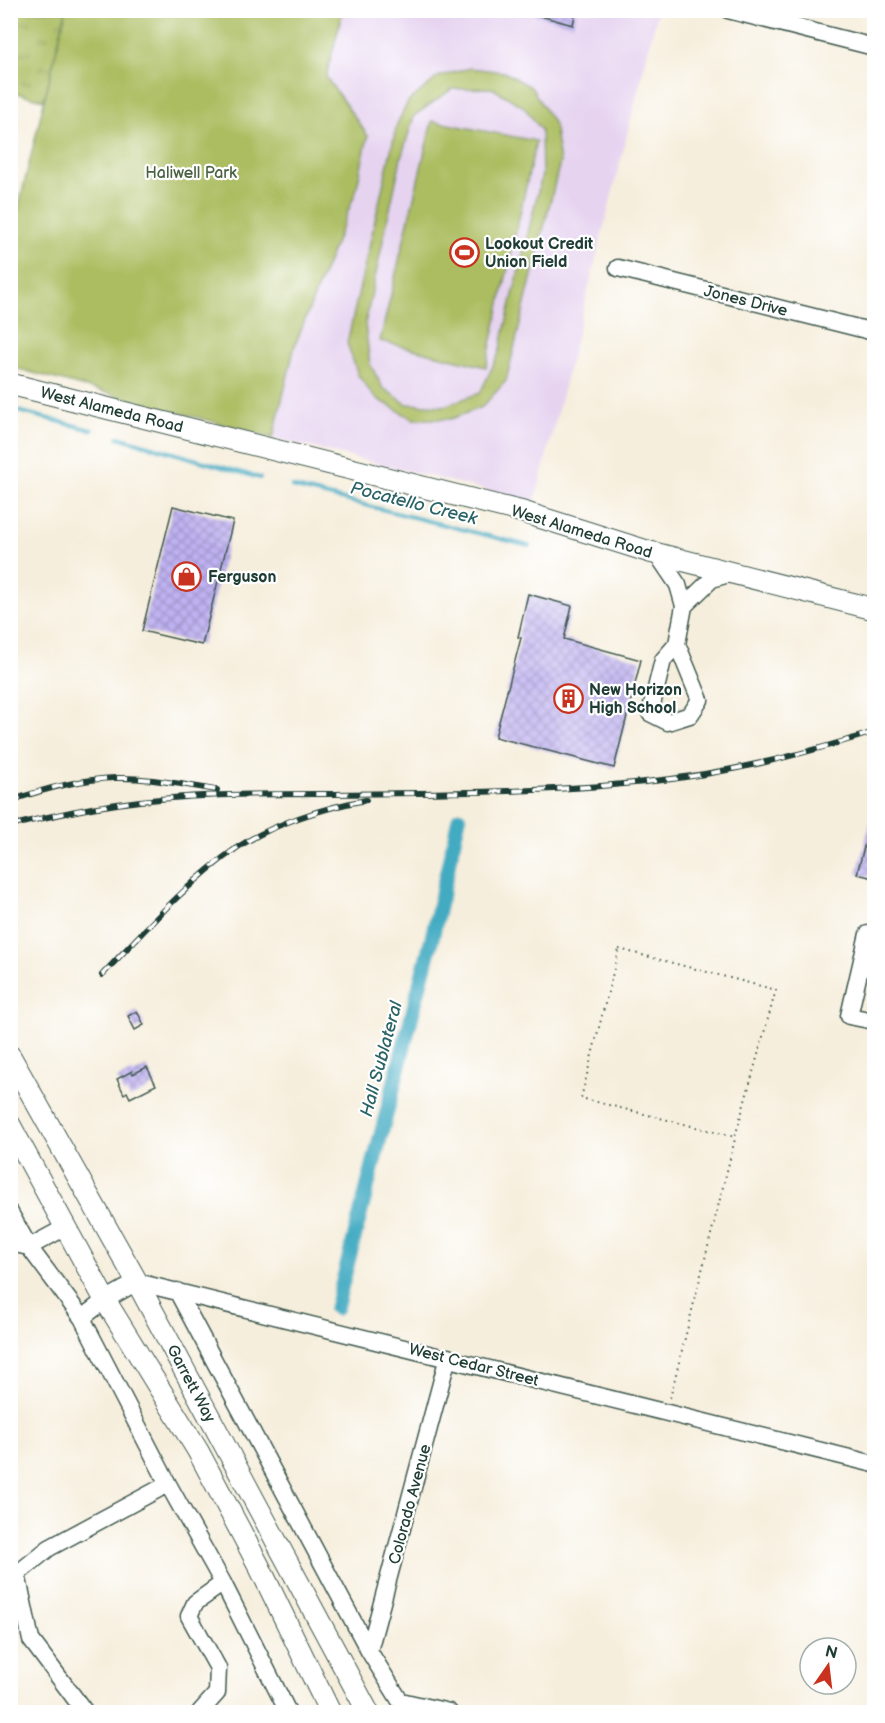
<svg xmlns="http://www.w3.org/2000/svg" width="885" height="1723" viewBox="0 0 885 1723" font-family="'Balsamiq Sans',sans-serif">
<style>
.built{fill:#e6d3f0}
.grass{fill:url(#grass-tufts);stroke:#657d4a;stroke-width:1.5}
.park{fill:#abbd61;stroke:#657d4a;stroke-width:1.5;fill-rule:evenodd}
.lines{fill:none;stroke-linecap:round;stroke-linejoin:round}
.stream{stroke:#42abc2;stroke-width:4}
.canal{stroke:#42abc2;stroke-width:15}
.building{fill:url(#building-cross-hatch)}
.minor-casing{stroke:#3f584d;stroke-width:19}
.major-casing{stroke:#3f584d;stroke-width:23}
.path{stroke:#3f584d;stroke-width:2;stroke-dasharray:1.5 4.5;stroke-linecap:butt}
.minor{stroke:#fff;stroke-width:16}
.major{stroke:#fff;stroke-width:21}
.rail-casing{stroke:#1f3d34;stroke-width:6}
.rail{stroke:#fff;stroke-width:4;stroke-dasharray:11;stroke-linecap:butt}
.labels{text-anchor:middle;stroke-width:4.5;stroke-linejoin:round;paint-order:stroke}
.park-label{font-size:16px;fill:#496342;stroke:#fff}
.poi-label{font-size:16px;font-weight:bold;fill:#1f3d34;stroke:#fff;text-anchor:start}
.street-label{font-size:16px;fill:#1f3d34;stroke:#fff}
.water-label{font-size:18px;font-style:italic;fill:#2b6466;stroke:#fff}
</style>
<defs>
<pattern id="grass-tufts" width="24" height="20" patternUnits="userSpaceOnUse" patternTransform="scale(1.5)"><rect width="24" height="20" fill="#abbd61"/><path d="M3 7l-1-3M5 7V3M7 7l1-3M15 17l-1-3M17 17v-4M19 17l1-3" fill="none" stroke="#8b9b51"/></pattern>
<pattern id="building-cross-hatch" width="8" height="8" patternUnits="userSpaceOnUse" patternTransform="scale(1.5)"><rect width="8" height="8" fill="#c0b2f2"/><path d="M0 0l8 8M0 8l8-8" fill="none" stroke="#9b92c5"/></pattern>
</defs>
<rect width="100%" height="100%" fill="#fff"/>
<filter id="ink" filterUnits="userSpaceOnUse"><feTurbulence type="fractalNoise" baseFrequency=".0167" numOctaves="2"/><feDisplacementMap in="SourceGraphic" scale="12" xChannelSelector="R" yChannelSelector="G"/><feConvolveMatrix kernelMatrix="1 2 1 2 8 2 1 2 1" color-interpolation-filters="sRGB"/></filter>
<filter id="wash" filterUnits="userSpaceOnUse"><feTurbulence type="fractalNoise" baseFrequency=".008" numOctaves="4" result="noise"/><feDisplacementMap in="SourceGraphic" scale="24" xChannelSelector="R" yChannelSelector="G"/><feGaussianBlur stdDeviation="1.35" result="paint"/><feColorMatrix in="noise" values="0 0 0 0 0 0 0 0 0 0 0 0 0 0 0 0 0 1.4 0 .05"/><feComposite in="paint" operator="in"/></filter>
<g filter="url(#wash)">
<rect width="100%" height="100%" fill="#f6eedc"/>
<!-- built -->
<path class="built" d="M344,11H658L535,502L273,438L295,345L356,191L368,136L326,77Z"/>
<!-- grass -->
<path class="grass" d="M11,11H66L44,100L11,92Z"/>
<!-- park -->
<path class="park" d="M66,11H343L326,77L368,136L356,191L295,345L273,438L11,367V238Z
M470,68L504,72L531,87L554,124L560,162L506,381L482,407L451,419H413L374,397L358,375L347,343L397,124L408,102L438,77ZM492,88L524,107L541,130L542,175L499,353L480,393L444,406L407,404L383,388L370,364L365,324L401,158L414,116L452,89Z
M432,121L536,141L486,367L380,341Z"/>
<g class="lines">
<!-- stream -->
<path class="stream" d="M10,409L92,430
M118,437L260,478
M292,487L529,546"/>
<!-- canal -->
<path class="canal" d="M336,1308L432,938L459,818"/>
</g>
<g id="blocks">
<!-- building -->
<path class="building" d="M533,10H576L573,25L533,14Z
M173,506L233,521L202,645L142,631Z
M528,594L572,606L564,639L641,660L614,768L495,737L521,638L518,637Z
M871,820L874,821V878L857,874Z
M137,1011L144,1025L135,1030L128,1016Z
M147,1067L156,1085L130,1098L127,1092L124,1094L117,1079L132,1071L133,1074Z"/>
</g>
</g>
<g filter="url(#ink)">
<use href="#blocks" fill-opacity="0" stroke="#3f584d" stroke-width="1.5"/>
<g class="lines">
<defs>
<path id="minor" d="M728,10L874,47
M618,268L874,332
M657,554L678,585L684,606L677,644L663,660L650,713L668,722L690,715L700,700L677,644
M684,606L712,579L732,573
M874,935L868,934L849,1016L874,1021
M10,1213L29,1247L82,1318L168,1484L223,1583L288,1712
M10,1243L29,1247L66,1227
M177,1291L369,1651L407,1712
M82,1318L105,1300L137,1282L874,1464
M369,1651L448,1357
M401,1701L449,1712
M85,1712L31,1640L17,1574L49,1548L168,1484
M200,1712L217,1693L218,1668L189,1616L195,1603L223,1583"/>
<path id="major" d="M10,384L523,512L650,552L874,609
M10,1056L137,1282L368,1712
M10,1125L105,1300L198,1451L259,1566L330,1712"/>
</defs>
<!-- minor casing -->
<use href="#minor" class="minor-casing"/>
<!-- major casing -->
<use href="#major" class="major-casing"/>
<!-- path -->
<path class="path" d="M619,949L776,990L735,1137L581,1098Z
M670,1398L735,1139"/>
<!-- minor -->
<use href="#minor" class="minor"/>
<!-- major -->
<use href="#major" class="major"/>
<defs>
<path id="rail" d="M10,801C44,789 79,779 115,778C149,777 183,785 217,790
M10,826C46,817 81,809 117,804C185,794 255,794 324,794C431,793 539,793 645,782C726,774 797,756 874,732
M102,975C145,930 186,883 238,847C273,824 325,807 366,800"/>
</defs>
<!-- rail casing -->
<use href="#rail" class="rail-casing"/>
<!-- rail -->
<use href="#rail" class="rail"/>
</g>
</g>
<!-- icons -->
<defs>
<symbol id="stadium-ring" viewBox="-11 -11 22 22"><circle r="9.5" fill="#fff" stroke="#c8321e" stroke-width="1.5"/><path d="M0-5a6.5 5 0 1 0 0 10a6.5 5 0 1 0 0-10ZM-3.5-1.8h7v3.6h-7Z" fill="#c8321e"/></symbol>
<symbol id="shop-ring" viewBox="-11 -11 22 22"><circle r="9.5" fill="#fff" stroke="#c8321e" stroke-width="1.5"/><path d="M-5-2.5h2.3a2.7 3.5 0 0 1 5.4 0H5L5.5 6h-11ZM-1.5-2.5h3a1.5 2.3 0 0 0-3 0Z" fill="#c8321e"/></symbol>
<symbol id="building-ring" viewBox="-11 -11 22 22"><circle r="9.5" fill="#fff" stroke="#c8321e" stroke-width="1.5"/><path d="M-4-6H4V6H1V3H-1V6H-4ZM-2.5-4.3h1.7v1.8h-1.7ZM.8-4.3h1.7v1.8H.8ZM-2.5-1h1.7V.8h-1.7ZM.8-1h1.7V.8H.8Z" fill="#c8321e"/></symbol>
</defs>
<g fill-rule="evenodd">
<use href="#stadium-ring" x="448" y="236" width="33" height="33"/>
<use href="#shop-ring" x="170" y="560" width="33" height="33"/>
<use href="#building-ring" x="552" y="682" width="33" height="33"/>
</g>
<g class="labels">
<!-- park labels -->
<g class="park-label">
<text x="191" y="178">Haliwell Park</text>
</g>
<!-- poi labels -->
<g class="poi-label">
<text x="485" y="249">Lookout Credit<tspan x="485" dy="18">Union Field</tspan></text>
<text x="208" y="582">Ferguson</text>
<text x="589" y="695">New Horizon<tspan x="589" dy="18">High School</tspan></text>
</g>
<!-- street labels -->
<g class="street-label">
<text transform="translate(746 300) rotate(14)" y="6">Jones Drive</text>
<text transform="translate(112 409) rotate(14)" y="6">West Alameda Road</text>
<text transform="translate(582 531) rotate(17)" y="6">West Alameda Road</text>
<text transform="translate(474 1364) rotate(14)" y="6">West Cedar Street</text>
<text transform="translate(192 1383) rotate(62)" y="6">Garrett Way</text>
<text transform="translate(409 1504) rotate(-75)" y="6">Colorado Avenue</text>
</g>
<!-- water labels -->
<g class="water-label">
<text transform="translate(414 503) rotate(14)" y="6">Pocatello Creek</text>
<text transform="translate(381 1059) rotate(-75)" y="6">Hall Sublateral</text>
</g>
</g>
<!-- margin -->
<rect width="885" height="1723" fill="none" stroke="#fff" stroke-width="36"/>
<!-- north arrow -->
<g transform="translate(828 1666) rotate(14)"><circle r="28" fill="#ffffff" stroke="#a5b1ae" stroke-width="1.5"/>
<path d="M0-4.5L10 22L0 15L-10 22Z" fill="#c8321e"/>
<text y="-9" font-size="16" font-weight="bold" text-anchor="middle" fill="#1f3d34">N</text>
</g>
</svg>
